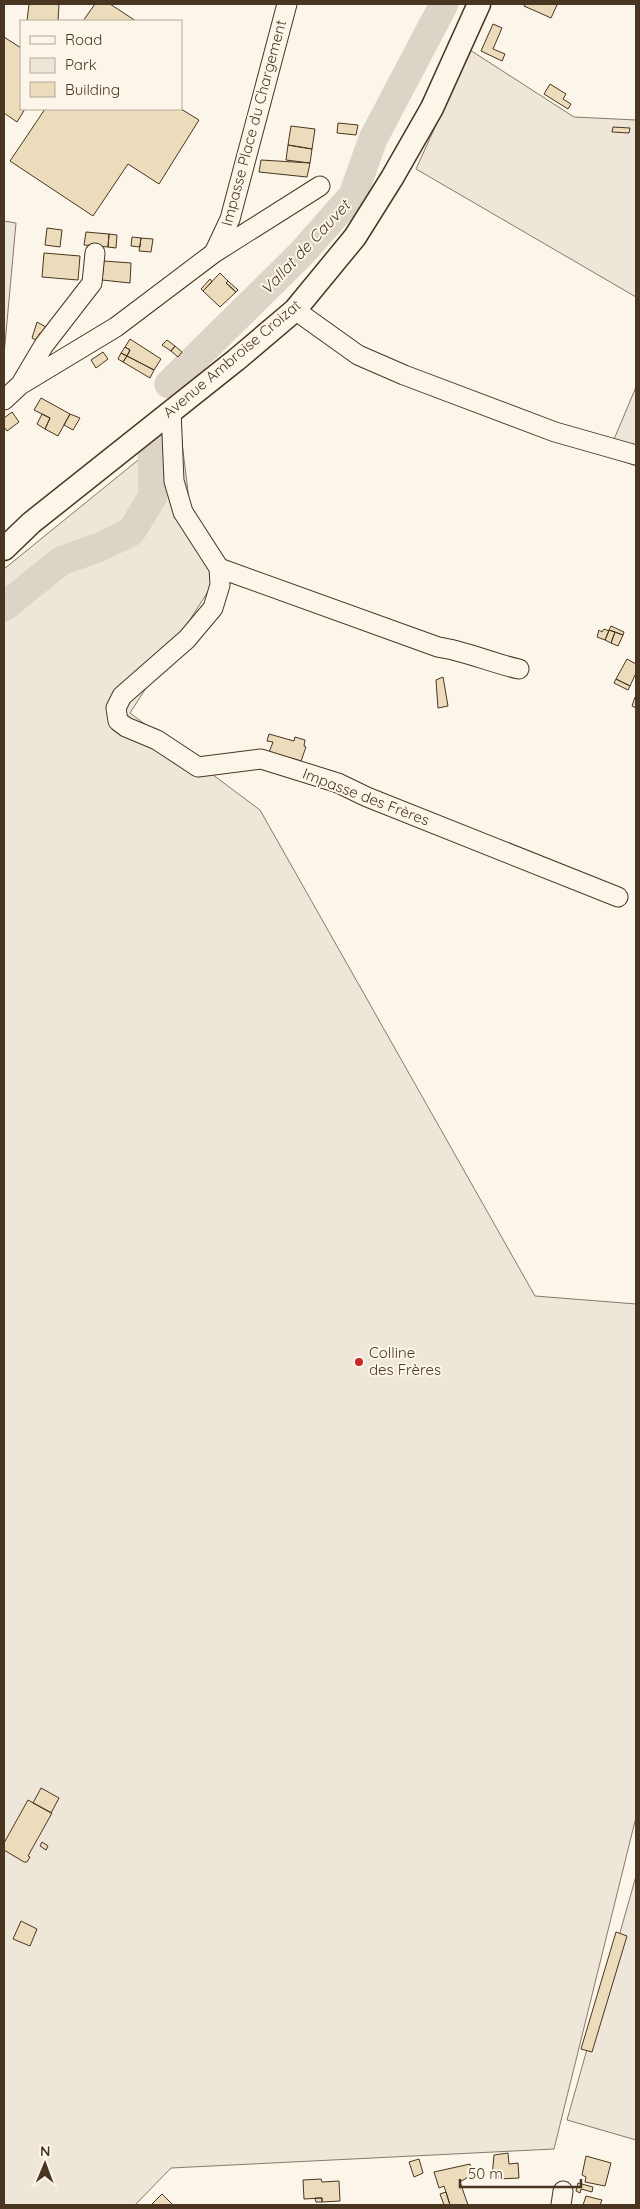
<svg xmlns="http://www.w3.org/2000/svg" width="640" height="2209" viewBox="0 0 640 2209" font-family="Quicksand,sans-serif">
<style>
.green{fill:#ede6d9;stroke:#887966}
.parking{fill:#ede7d9;stroke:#887966}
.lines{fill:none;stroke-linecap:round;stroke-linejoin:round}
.river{stroke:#dcd4c6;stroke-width:29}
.building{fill:#ecdcbc;stroke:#4a3520}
.minor-casing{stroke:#4a3520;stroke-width:21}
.major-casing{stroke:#4a3520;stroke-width:25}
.minor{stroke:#fbf6e9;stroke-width:19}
.major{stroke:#fbf6e9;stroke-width:22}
.poi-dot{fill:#c62828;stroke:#fbf6e9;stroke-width:2}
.labels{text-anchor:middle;stroke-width:4;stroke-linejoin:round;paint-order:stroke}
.street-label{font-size:15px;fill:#4a3520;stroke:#fbf6e9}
.poi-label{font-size:15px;fill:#4a3520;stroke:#fbf6e9;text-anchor:start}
.water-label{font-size:16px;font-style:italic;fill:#4a3520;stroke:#fbf6e9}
</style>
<rect width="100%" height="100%" fill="#fbf6e9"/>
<!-- green -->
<path class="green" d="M470,50L574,117L636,120V297L416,169Z
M636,387V466L607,456Z
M180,426L190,508L227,562L130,713L260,810L535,1296L636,1304V1817L554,2149L171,2168L135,2205H4V569Z
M636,1876V2140L567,2120Z"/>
<!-- parking -->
<path class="parking" d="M4,221L16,223L4,355Z"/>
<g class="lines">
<!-- river -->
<path class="river" d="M169,384L302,253L353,195L373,139L444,4
M4,607L61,561L100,547L131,532L153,496L152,445"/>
</g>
<!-- building -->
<path class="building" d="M29,4H59L58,21H27Z
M95,4H110L136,21H83Z
M525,4H554L557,5L551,18L524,6Z
M493,24L502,28L493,49L505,54L502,61L481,51Z
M4,37L21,48V109H25L17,122L4,113Z
M550,84L566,94L563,99L571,104L568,109L544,94Z
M45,109H181L199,120L159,184L128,164L93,216L10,161Z
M338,123L358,125L356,135L337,133Z
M291,126L315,129L312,149L288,145Z
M613,127L630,128L629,133L612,132Z
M288,145L312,149L310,163L286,160Z
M261,160L310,163L307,177L259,172Z
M47,228L62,230L60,247L45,245Z
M86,232L109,234L108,247L84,245Z
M109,234L117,235L116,248L108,247Z
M132,237L141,238L140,247L131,246Z
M141,238L153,239L151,252L139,251Z
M44,253L80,256L78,280L42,277Z
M104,261L131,263L130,283L102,280Z
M220,273L228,281L226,283L236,292L220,307L203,291Z
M210,279L212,282L203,291L201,289Z
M228,281L238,290L236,292L226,283Z
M37,322L46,327L43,334L40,333L36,340L32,338Z
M130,339L161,359L154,370L127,356L130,350L125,347Z
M167,340L175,346L171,351L162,345Z
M175,346L182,352L178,357L171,351Z
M125,347L130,350L127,356L121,353Z
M103,352L108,359L96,368L91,360Z
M121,353L127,356L123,362L118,359Z
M127,356L154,370L150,378L123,362Z
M41,398L70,414L58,436L45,429L50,418L34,410Z
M12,412L19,422L7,431L4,427V418Z
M42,414L50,418L45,429L37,424Z
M70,414L80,418L73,430L64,425Z
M611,626L624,632L623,635L609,630Z
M604,629L609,631L605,640L597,637L599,630L602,632Z
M609,630L615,632L611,643L605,640Z
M615,632L623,635L618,646L611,643Z
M627,659L636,664V673L630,686L616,679Z
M443,677L448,706L438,708L436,680Z
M616,679L630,686L628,690L614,683Z
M635,697L636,698V708L632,706Z
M269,734L294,741L295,737L305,740L304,746L306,747L301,761L291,758L290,762L268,755L273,742L267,741Z
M41,1788L59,1798L51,1813L33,1803Z
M28,1800L52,1813L28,1856L30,1857L27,1862H24L4,1850V1843Z
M42,1842L48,1846L46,1850L40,1846Z
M21,1921L37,1929L30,1946L13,1939Z
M616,1932L627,1936L592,2052L581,2049Z
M508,2153L509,2164L518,2163L519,2178L499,2179V2176L492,2177L494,2155Z
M586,2156L611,2163L605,2186L585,2182L586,2177L582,2175Z
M419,2159L423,2173L414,2177L409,2162Z
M470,2164L473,2174L460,2182L468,2205H450L444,2186L439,2188L434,2172Z
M321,2179L322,2182L339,2181L340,2201L322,2202V2198L304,2199L303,2180Z
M578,2183L593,2187L592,2192L581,2189L580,2193L576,2191Z
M446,2192L450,2205H444L440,2194Z
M162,2194L173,2205H151Z
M586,2196L602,2200L600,2205H583Z
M315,2198H322V2202H316Z"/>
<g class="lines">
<defs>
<path id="minor" d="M214,253L320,186
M295,310L358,355L404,375L555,432L636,455
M22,382L44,345L92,283L95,253
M4,400L20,385L116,327L214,253L230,219L287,4
M171,411L174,481L183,512L219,568L220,585L213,608L187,639L122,696L116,708L118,721L126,727L157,740L198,767L261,759L338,783L367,797L618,897
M219,568L438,647C466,651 491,663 519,669
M561,2205L563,2191"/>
<path id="major" d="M4,549L31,523L236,360L295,310L355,237L392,178L432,108L479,4"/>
</defs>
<!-- minor casing -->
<use href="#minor" class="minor-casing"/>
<!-- major casing -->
<use href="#major" class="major-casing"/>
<!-- minor -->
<use href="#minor" class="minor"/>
<!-- major -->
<use href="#major" class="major"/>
</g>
<!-- markers -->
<circle class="poi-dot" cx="359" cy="1362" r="5"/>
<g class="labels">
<!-- street labels -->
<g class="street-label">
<text transform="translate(254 123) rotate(-75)" y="5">Impasse Place du Chargement</text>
<text transform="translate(232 359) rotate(-40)" y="5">Avenue Ambroise Croizat</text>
<text transform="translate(366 797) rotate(21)" y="5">Impasse des Frères</text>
</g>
<!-- poi labels -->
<g class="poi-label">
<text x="369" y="1358">Colline<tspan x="369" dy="17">des Frères</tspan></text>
</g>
<!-- water labels -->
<g class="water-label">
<text transform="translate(305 247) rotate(-47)" y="6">Vallat de Cauvet</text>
</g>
</g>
<!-- border -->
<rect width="640" height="2209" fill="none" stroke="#4a3520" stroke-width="10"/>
<!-- legend -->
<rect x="20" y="20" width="162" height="90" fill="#fbf6e9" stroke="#b4a999"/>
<rect x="30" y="36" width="25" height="8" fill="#fbf6e9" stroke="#b4a999"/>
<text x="65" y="45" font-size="15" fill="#4a3520">Road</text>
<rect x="30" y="58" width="25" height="15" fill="#ede6d9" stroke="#b4a999"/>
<text x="65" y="70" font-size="15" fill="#4a3520">Park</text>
<rect x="30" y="82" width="25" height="15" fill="#ecdcbc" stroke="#b4a999"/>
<text x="65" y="95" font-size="15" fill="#4a3520">Building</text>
<!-- north arrow -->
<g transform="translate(45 2164) rotate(1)" stroke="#fbf6e9" stroke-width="4" paint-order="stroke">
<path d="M0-4L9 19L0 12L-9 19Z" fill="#4a3520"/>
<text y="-8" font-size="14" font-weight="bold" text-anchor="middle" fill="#4a3520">N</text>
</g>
<!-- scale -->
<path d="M460 2179v8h121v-8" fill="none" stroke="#4a3520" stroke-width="2.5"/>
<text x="468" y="2179" font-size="15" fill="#4a3520" stroke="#fbf6e9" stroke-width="4" paint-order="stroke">50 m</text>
</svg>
